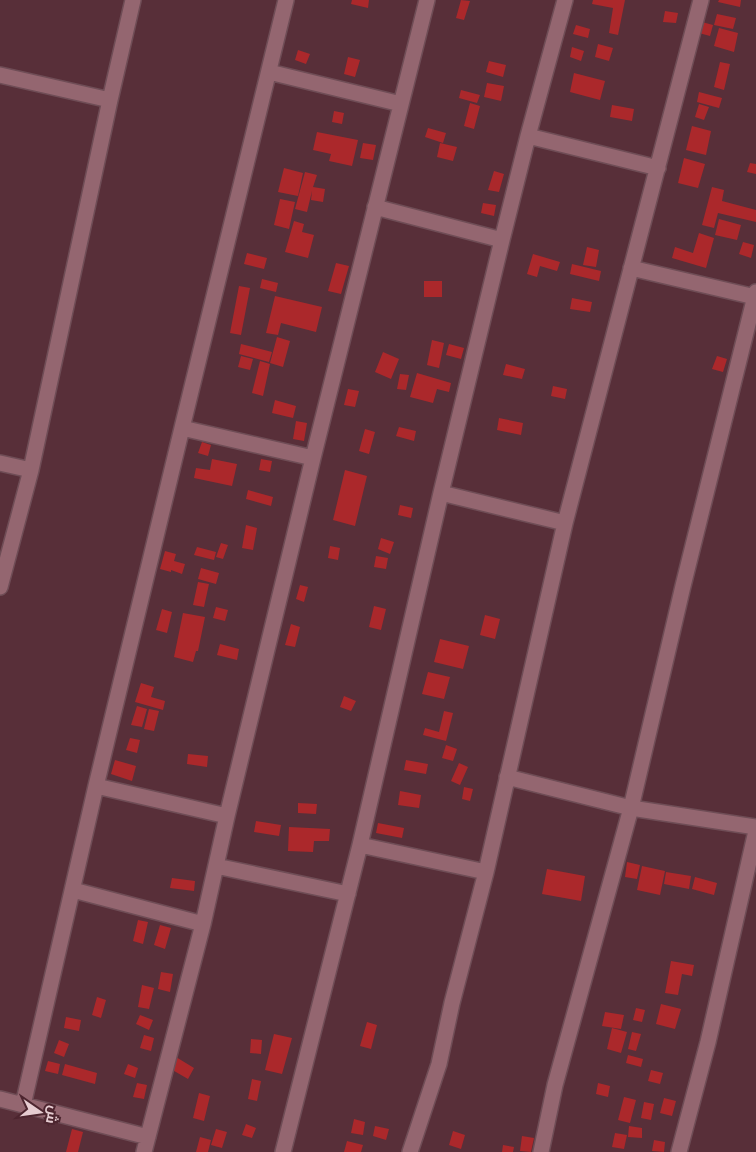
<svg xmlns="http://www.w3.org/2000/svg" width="756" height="1152" viewBox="0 0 756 1152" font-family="Lora,Cairo,serif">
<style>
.building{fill:#ab282b}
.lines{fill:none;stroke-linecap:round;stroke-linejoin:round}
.minor-casing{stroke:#6f4d56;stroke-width:18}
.minor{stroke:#946670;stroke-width:15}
</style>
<rect width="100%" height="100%" fill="#582f39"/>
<!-- building -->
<path class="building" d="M352,0H369L368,8L351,4Z
M461,0L470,1L464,20L456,18Z
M593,0H625L618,35L609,33L613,8L592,4Z
M719,0H741L740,7L718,2Z
M665,11L678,13L676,23L663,22Z
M717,14L736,18L733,29L714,25Z
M702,22L713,25L710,36L699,33Z
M576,25L590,29L588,38L573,34Z
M719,28L738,33L734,52L714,46Z
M598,44L613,48L609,61L595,57Z
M572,47L584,51L581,61L570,57Z
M298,50L310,54L306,64L295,60Z
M348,57L360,60L355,77L344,74Z
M489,61L506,65L503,77L486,72Z
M720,62L730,64L724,90L714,87Z
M574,73L605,81L600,100L570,92Z
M487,83L504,86L501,101L484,97Z
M461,90L480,95L477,103L459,98Z
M699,92L722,98L719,108L697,102Z
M470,103L480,106L474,129L464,126Z
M699,104L709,107L704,120L695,117Z
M612,105L634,109L632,121L610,117Z
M334,111L344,113L342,124L332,122Z
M692,126L711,131L706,155L686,150Z
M428,128L446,133L443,143L425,137Z
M317,132L358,140L352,166L329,161L331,154L313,150Z
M363,143L376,145L373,160L360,158Z
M440,143L457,147L453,161L437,157Z
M684,158L705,164L698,188L678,183Z
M750,163L756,164V174L747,172Z
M284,168L303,173L298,196L278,192Z
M494,171L504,174L499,192L488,190Z
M305,172L317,175L313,187L325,189L323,202L311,200L312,191L307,212L295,209Z
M712,187L724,190L722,201L756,210V222L718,213L714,228L702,225Z
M280,199L295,202L289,229L274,225Z
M483,203L496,205L494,216L481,213Z
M719,219L741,225L737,240L715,235Z
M294,221L304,224L302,232L314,235L308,258L285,252Z
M699,233L714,238L706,268L672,258L675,247L693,253Z
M743,242L754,245L751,258L739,254Z
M587,247L599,250L596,267L583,265Z
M247,253L267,258L264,269L244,264Z
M533,254L560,262L557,271L540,266L537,277L527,274Z
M336,263L349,266L341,294L328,291Z
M572,264L601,271L599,281L570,274Z
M262,279L278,283L276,292L260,288Z
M424,281H442V297H424Z
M239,286L250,288L241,335L230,333Z
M275,296L322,307L316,332L281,323L278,335L266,333Z
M572,298L592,302L590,312L570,309Z
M277,337L290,341L283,367L270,363Z
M432,340L444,343L439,368L427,365Z
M241,344L272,352L269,362L239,354Z
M449,344L464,348L461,359L446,355Z
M383,352L399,359L391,379L375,372Z
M241,356L253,359L250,370L238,367Z
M717,356L727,359L723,372L712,369Z
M260,361L270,364L263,396L252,393Z
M506,364L525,369L522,379L503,375Z
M417,373L451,383L449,392L437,389L433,403L410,397Z
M400,374L409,375L406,390L397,389Z
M553,386L567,389L565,399L551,396Z
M348,389L359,391L355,407L344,405Z
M275,400L296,406L293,418L272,413Z
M499,418L523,423L521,435L497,430Z
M296,421L307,423L304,441L293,439Z
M399,427L416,431L414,441L396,436Z
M365,429L375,432L369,454L359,451Z
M202,442L211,445L208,456L198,453Z
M212,459L237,464L232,486L194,478L196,468L210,470Z
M261,459L272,461L270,472L259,470Z
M345,470L367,476L355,526L333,520Z
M248,490L273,497L271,506L246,499Z
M400,505L413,508L411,518L398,515Z
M246,525L257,528L253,550L242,548Z
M381,538L394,542L390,554L378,549Z
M221,543L228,545L223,559L216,557Z
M330,546L340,548L338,560L328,558Z
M197,547L216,552L214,560L194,555Z
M165,551L176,554L174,561L185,564L182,574L171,570V572L160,569Z
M376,556L388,558L386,569L374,567Z
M201,568L219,573L216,584L198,579Z
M198,582L209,584L204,607L193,605Z
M300,585L308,587L304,602L296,599Z
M374,606L386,609L381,630L369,627Z
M216,607L228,610L225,621L213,618Z
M162,609L172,612L167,633L156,630Z
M183,613L205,617L198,651H196L193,662L174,657Z
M485,615L500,619L495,639L480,635Z
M291,624L300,627L295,647L285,645Z
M440,639L469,646L463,669L434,662Z
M220,644L239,649L237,660L217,655Z
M428,672L450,677L444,699L422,694Z
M141,683L154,687L151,697L165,701L163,710L135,702Z
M344,696L356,701L351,711L340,707Z
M137,706L147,709L142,727L131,725Z
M149,709L159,711L154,731L144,729Z
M444,711L453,713L446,741L423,735L425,728L439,732Z
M130,738L140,740L137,753L126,750Z
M446,745L457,749L453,761L442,758Z
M188,754L208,756L207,767L187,764Z
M115,760L136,766L132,781L111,774Z
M406,760L428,764L426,774L404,770Z
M459,763L468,767L460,785L451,781Z
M464,787L473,789L470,801L462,799Z
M400,791L421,795L419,808L398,805Z
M298,803L317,804L316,814L298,813Z
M256,821L281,825L279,836L254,832Z
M378,823L404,828L402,838L376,833Z
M289,827L330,829L329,841H314L313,852L288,851Z
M627,862L640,865L637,879L625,877Z
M642,866L665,871L660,895L637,890Z
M547,869L585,876L581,901L542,894Z
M666,872L691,876L689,889L664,884Z
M695,877L717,883L714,895L692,889Z
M172,878L195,881L194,891L170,888Z
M138,920L148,922L143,944L133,941Z
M160,925L171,928L165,949L154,945Z
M671,961L694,965L692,976L682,974L678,995L665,993Z
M161,972L173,974L170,992L158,989Z
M142,985L154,988L149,1009L138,1007Z
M97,997L106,1000L101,1018L92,1015Z
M661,1004L681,1009L675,1029L656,1024Z
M636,1008L645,1010L642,1022L633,1020Z
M605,1012L624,1015L621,1029L602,1026Z
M140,1015L153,1020L149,1030L136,1024Z
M66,1017L81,1020L79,1031L64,1028Z
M367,1022L377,1025L371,1049L360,1046Z
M612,1028L627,1032L621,1053L607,1049Z
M632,1032L641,1034L636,1051L628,1049Z
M274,1034L292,1038L282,1074L265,1070Z
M144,1035L154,1038L151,1051L140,1048Z
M251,1039L262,1040L261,1054L250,1053Z
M59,1040L69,1044L64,1057L54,1053Z
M628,1055L643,1059L641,1067L626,1063Z
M176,1057L194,1068L188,1079L169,1068Z
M48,1061L60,1064L58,1074L45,1071Z
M65,1064L97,1073L95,1084L62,1075Z
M128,1064L138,1068L135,1078L124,1074Z
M651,1070L663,1073L660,1084L648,1081Z
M252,1079L261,1081L257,1101L248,1099Z
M137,1083L147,1085L144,1099L133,1097Z
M598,1083L610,1086L608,1097L596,1094Z
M199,1093L210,1096L204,1121L193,1118Z
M624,1097L636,1100L630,1123L618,1120Z
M664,1098L676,1101L672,1116L660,1113Z
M644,1102L654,1104L651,1120L641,1118Z
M354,1119L365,1122L363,1135L351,1133Z
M246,1124L256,1128L252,1138L242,1135Z
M375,1126L389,1129L386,1140L373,1136Z
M629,1126L642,1128V1138L628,1137Z
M72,1129L83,1132L78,1152H66Z
M216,1129L227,1132L222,1148L211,1145Z
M453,1131L465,1135L461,1149L449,1145Z
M615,1133L627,1135L624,1149L612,1147Z
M522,1136L534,1138L531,1152L520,1151Z
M200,1137L211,1140L208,1152H196Z
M654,1140L665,1142L664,1152L652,1151Z
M347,1141L363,1145L361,1152H344Z
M503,1145L514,1147L513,1152H502Z"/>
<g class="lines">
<defs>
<path id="minor" d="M269,72L401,104
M0,75L110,100
M528,136L658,168
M375,207L502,240
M631,268L755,297
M182,428L313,458
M0,463L31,470
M441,493L565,523
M0,587L31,470L110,100L133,0
M507,777L631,808L756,827
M96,786L227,816
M360,845L486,872
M216,866L348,894
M73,890L203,924
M0,1099L148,1137
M23,1105L96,786L182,428L286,0
M144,1152L203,924L227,816L313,458L427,0
M283,1152L360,845L441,493L502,240L528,136L565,0
M410,1152L439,1064L452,1003L486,872L565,523L701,0
M541,1152L555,1085L631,808L683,586L756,292
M679,1152L708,1042L756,831"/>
</defs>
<!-- minor casing -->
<use href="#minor" class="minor-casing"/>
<!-- minor -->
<use href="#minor" class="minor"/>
</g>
<!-- north arrow -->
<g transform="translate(40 1112) rotate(103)" stroke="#4d252f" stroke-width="4" paint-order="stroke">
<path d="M0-4L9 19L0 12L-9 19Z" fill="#e6ccd1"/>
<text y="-8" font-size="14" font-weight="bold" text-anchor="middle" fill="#e6ccd1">ش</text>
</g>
</svg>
